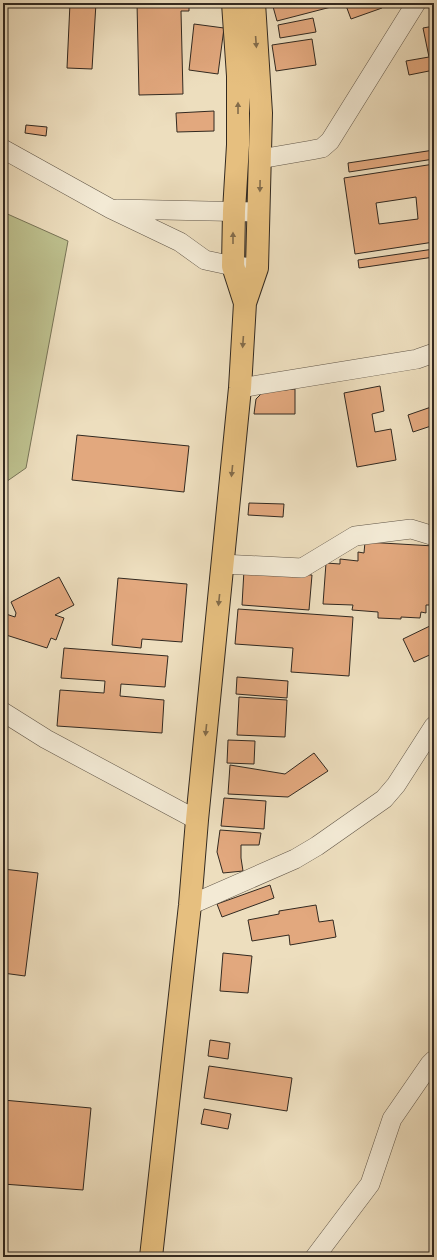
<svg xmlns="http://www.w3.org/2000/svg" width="437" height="1260" viewBox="0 0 437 1260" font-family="'Gentium Book Plus',serif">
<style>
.park{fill:#bdc08e;stroke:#787457}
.building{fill:#e2a87e;stroke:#322920;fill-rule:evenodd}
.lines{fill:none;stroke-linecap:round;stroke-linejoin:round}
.minor-casing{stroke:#615648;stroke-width:20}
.major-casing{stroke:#322920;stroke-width:24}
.minor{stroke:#f3ead5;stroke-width:19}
.major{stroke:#e6bf7f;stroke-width:22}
.oneway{fill:#836c4b}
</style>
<rect width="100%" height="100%" fill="#eddebe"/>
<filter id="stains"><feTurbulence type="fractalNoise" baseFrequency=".005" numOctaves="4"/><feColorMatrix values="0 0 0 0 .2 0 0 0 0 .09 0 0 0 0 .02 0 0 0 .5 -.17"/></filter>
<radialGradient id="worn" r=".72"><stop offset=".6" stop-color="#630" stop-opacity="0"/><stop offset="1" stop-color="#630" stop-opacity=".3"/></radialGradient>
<!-- park -->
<path class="park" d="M3,212L68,241L26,468L3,484Z"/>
<!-- building -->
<path class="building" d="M70,3H96L92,69L67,68Z
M137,3H189V11H181L183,94L139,95Z
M272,3H330L331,7L277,21Z
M345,3H380L382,8L351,19Z
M313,18L316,32L280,38L278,25Z
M194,24L224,28L218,74L189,70Z
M434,26V70L409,75L406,61L429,57L423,28Z
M312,39L316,65L276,71L272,45Z
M214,111V131L177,132L176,113Z
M26,125L47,127L46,136L25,133Z
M434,150V159L349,172L348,163Z
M434,164V242L355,254L344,178ZM416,197L418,219L379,224L376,203Z
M434,249V257L359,268L358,260Z
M380,386L384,411L372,414L375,432L391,429L396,460L357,467L344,393Z
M295,389V414H254L256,399L263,392Z
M434,406V425L413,432L408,415Z
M77,435L189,446L184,492L72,480Z
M249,503L284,504L283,517L248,515Z
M365,542L434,546V605H426V613L421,612L420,618L401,617V619L378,618V612L352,610L353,605L323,604L326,563L340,564V559L358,561V552L364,553Z
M244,570L312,575L309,610L242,605Z
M59,577L74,605L55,615L64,618L56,640L51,638L47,648L3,634V613L15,617L16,613L11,602Z
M118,578L187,584L182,642L142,639L141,648L112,645Z
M238,609L353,617L349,676L291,672L293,648L235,644Z
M434,624V653L414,662L403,639Z
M64,648L168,656L165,687L121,684L120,696L164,700L162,733L57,726L60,690L104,693L105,681L61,678Z
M237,677L288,681L287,698L236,694Z
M239,697L287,700L285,737L237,735Z
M228,740L255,741L254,764L227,763Z
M314,753L328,771L288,797L228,794L230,765L285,774Z
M224,798L266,801L264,829L221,826Z
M220,830L261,833L259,845H241V858L243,871L223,873L217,852Z
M3,869L38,873L25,976L3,973Z
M270,885L274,898L222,917L217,904Z
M316,905L319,922L333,920L336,937L290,945L289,935L252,941L248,920L279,914V911Z
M223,953L252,956L248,993L220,991Z
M3,984H5L3,1000Z
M210,1040L230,1043L228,1059L208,1056Z
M209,1066L292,1078L287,1111L204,1098Z
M3,1100L91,1108L83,1190L3,1184Z
M204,1109L231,1114L228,1129L201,1124Z"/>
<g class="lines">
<defs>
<path id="minor" d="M3,149L111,209L180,242L205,260L233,266L257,268
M260,159L312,150L322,148L330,141L416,3
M117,209L259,212
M240,388L417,359L434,353
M222,564L302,568L355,536L411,529L434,536
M3,712L46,739L197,820
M190,905L295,859L317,846L384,799L396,785L434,726
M315,1257L370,1184L392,1119L430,1064L434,1060"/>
<path id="major" d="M233,3L238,76V145L234,211L233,266L245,303
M151,1257L190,905L197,820L240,388L245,303L257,268L261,113L254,3"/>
</defs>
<!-- minor casing -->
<use href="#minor" class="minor-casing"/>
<!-- major casing -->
<use href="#major" class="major-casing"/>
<!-- minor -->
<use href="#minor" class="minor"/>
<!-- major -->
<use href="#major" class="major"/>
</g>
<!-- one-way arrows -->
<defs><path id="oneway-solid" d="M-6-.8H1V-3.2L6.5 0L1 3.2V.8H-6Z"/></defs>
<g class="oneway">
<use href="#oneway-solid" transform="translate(256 42) rotate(86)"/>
<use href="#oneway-solid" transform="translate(238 108) rotate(-90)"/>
<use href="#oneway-solid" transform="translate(260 186) rotate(91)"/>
<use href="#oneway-solid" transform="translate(233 238) rotate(-90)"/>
<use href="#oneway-solid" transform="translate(243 342) rotate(94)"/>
<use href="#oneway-solid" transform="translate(232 471) rotate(96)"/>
<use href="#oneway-solid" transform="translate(219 600) rotate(96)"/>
<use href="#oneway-solid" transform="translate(206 730) rotate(96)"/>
</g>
<!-- margin -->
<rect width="437" height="1260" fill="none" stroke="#eddebe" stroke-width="16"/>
<rect x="4" y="4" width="429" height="1252" fill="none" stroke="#322920" stroke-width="2"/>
<rect x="8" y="8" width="421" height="1244" fill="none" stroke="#322920"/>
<rect width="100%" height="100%" filter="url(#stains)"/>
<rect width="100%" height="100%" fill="url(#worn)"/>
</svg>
